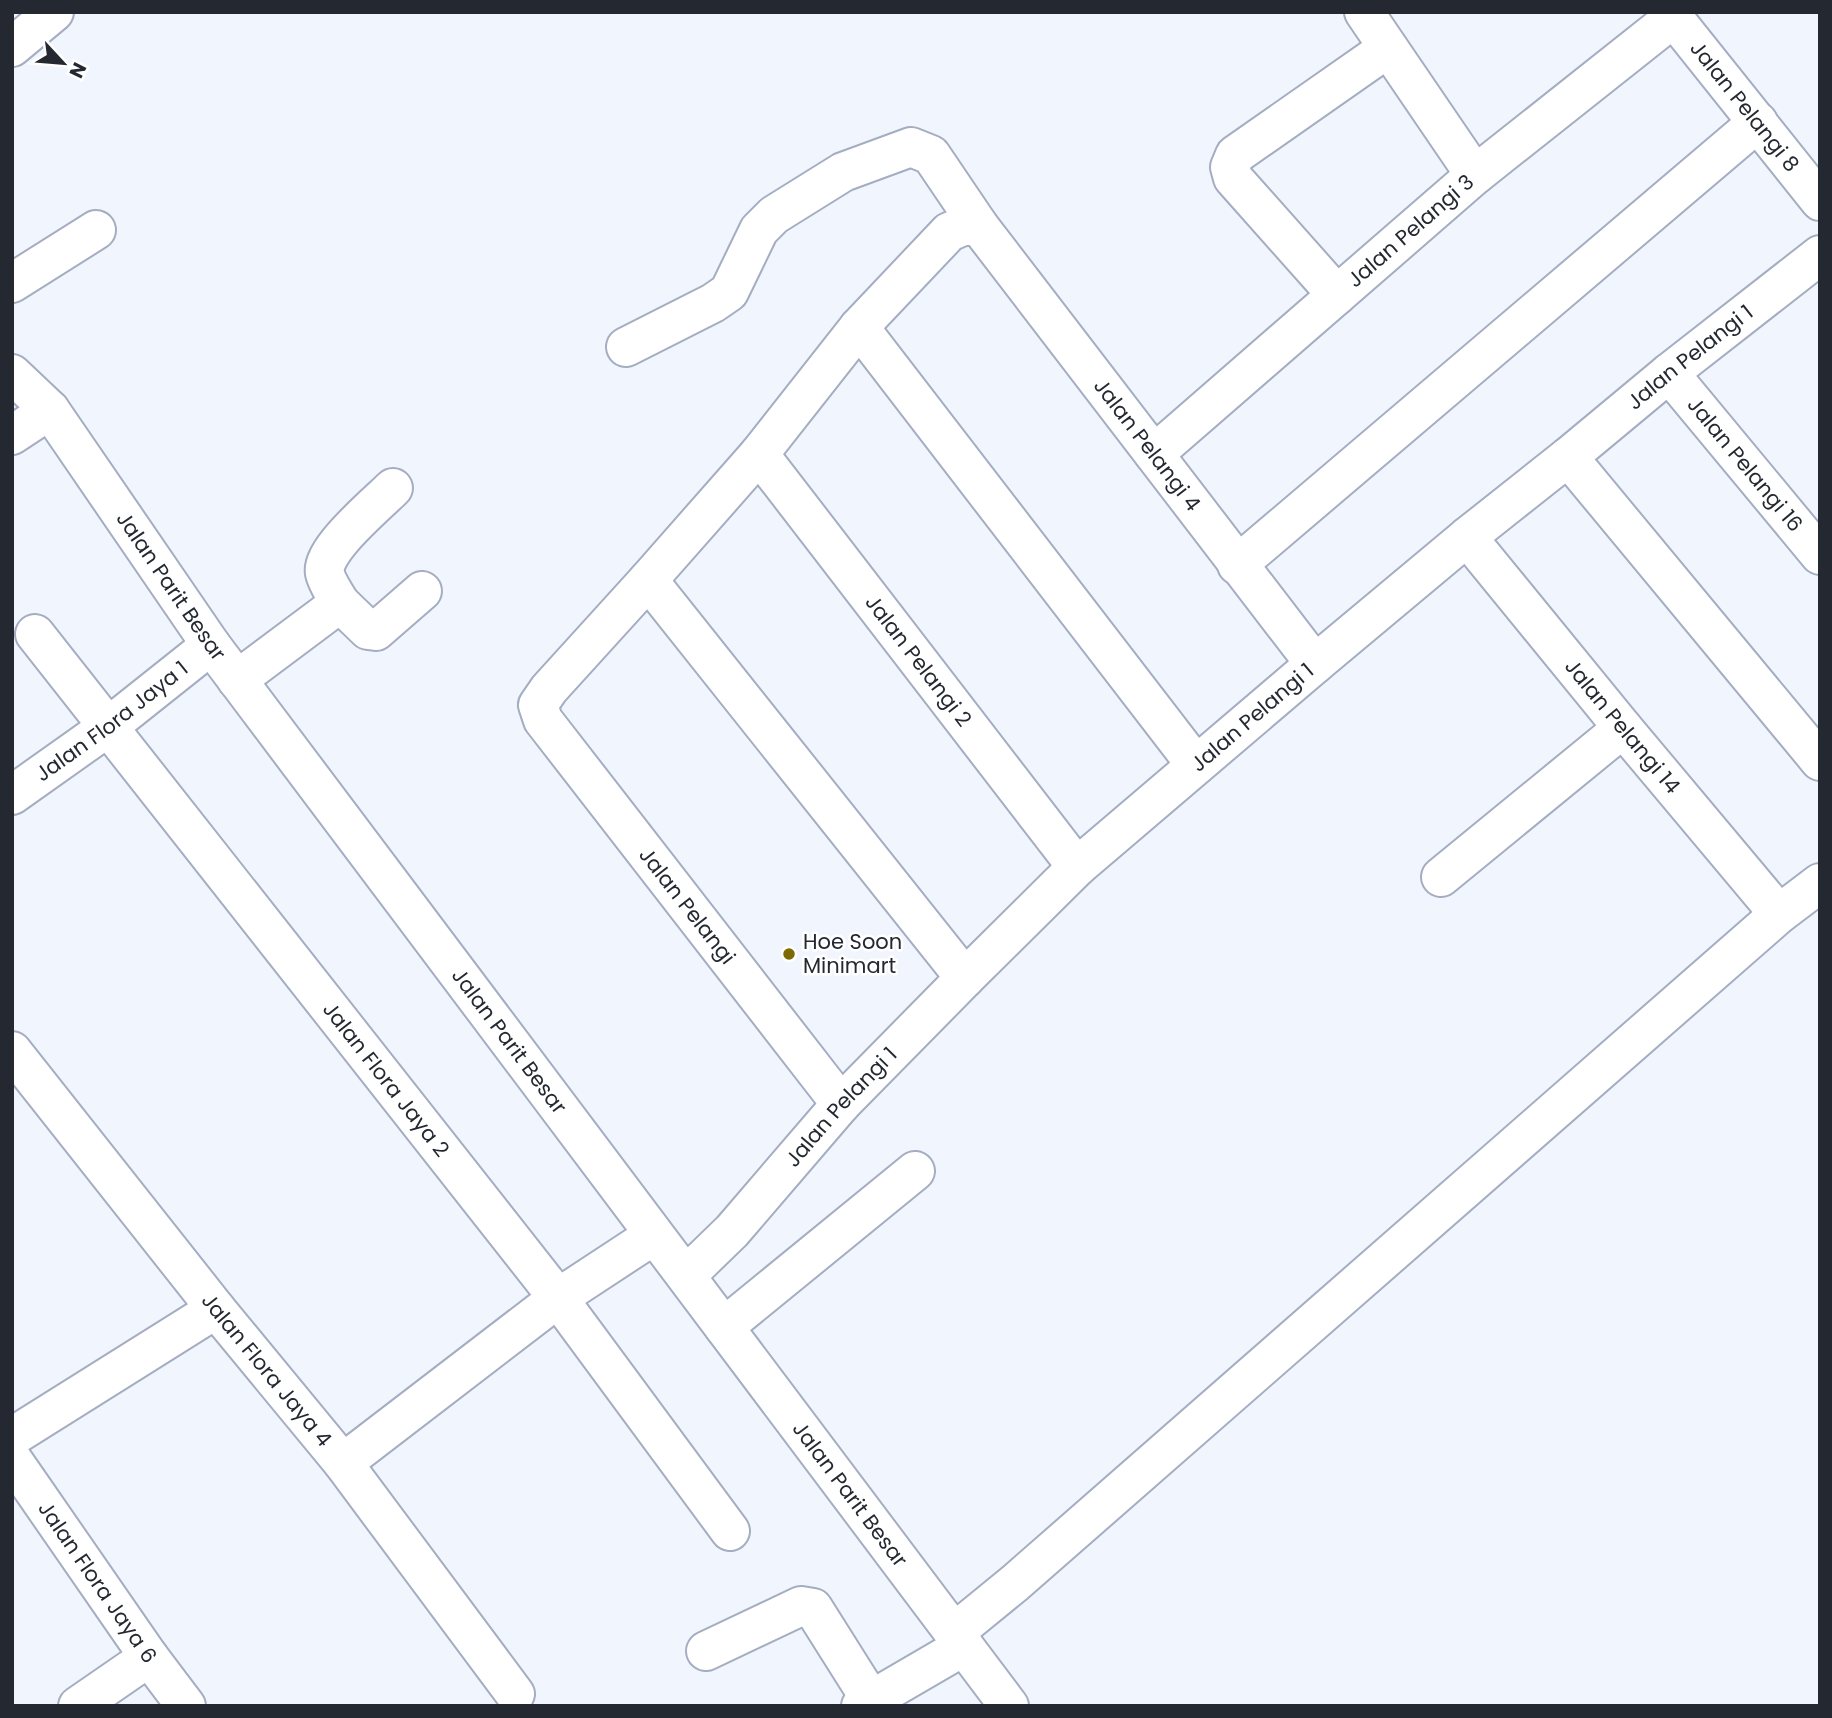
<svg xmlns="http://www.w3.org/2000/svg" width="1832" height="1718" viewBox="0 0 1832 1718" font-family="Poppins,sans-serif">
<style>
.lines{fill:none;stroke-linecap:round;stroke-linejoin:round}
.minor-casing{stroke:#a4adc1;stroke-width:42}
.minor{stroke:#fff;stroke-width:38}
.poi-dot{fill:#7c6a02;stroke:#fff;stroke-width:2.5}
.labels{text-anchor:middle;stroke-width:5;stroke-linejoin:round;paint-order:stroke}
.street-label{font-size:21px;fill:#242830;stroke:#fff}
.poi-label{font-size:21px;fill:#242830;stroke:#fff;text-anchor:start}
</style>
<rect width="100%" height="100%" fill="#f1f5fe"/>
<g class="lines">
<defs>
<g id="minor">
<path d="M1364,12L1475,175"/>
<path id="s1" d="M1669,12L1820,201"/>
<path d="M12,47L54,12"/>
<path d="M12,283L96,230"/>
<path d="M1337,295L1233,178L1230,167L1235,155L1388,48"/>
<path d="M859,327L1196,765"/>
<path id="s2" d="M626,347L713,303L729,292L759,230L774,215L843,172L911,147L931,155L979,226L1315,664"/>
<path id="s3" d="M1669,373L1820,555"/>
<path id="s4" d="M12,374L50,410L211,645L1009,1706"/>
<path d="M12,435L50,410"/>
<path id="s5" d="M759,454L1077,867"/>
<path id="s6" d="M1154,454L1475,175L1673,18"/>
<path d="M1568,457L1820,761"/>
<path id="s7" d="M1467,537L1623,728L1779,914"/>
<path d="M1237,565L1758,122"/>
<path d="M648,580L965,978"/>
<path d="M340,603L368,630L376,631L422,591"/>
<path id="s8" d="M35,634L558,1298L730,1531"/>
<path d="M237,680L340,603C336,596 326,581 325,573C320,551 377,504 393,488"/>
<path id="s9" d="M12,795L108,727L211,645"/>
<path d="M1441,877L1623,728"/>
<path id="s10" d="M12,1051L216,1309L343,1463L515,1694"/>
<path d="M841,1104L543,720L538,705L549,689L648,580L759,454L859,327L949,232L963,226H979"/>
<path id="s11" d="M688,1277L698,1264L732,1231L841,1104L965,978L1077,867L1315,664L1467,537L1568,457L1669,373L1820,255"/>
<path d="M724,1327L915,1171"/>
<path d="M12,1437L216,1309"/>
<path id="s12" d="M12,1459L149,1657L186,1706"/>
<path d="M343,1463L558,1298L654,1235"/>
<path d="M955,1632L1015,1583L1779,914L1820,883"/>
<path d="M706,1651L801,1606L813,1608L871,1700"/>
<path d="M78,1706L149,1657"/>
<path d="M861,1706L964,1646"/>
</g>
</defs>
<!-- minor casing -->
<use href="#minor" class="minor-casing"/>
<!-- minor -->
<use href="#minor" class="minor"/>
</g>
<!-- markers -->
<circle class="poi-dot" cx="789" cy="954" r="7"/>
<g class="labels">
<!-- street labels -->
<g class="street-label">
<text dy="7" stroke="none"><textPath href="#s1" startOffset="121">Jalan Pelangi 8</textPath></text>
<text dy="7" stroke="none"><textPath href="#s6" startOffset="340">Jalan Pelangi 3</textPath></text>
<text dy="7" stroke="none"><textPath href="#s11" startOffset="1363">Jalan Pelangi 1</textPath></text>
<text dy="7" stroke="none"><textPath href="#s2" startOffset="744">Jalan Pelangi 4</textPath></text>
<text dy="7" stroke="none"><textPath href="#s3" startOffset="119">Jalan Pelangi 16</textPath></text>
<text dy="7" stroke="none"><textPath href="#s4" startOffset="266">Jalan Parit Besar</textPath></text>
<text dy="7" stroke="none"><textPath href="#s5" startOffset="261">Jalan Pelangi 2</textPath></text>
<text dy="7" stroke="none"><textPath href="#s11" startOffset="796">Jalan Pelangi 1</textPath></text>
<text dy="7" stroke="none"><textPath href="#s9" startOffset="124">Jalan Flora Jaya 1</textPath></text>
<text dy="7" stroke="none"><textPath href="#s7" startOffset="245">Jalan Pelangi 14</textPath></text>
<text transform="translate(687 906) rotate(52)" y="7">Jalan Pelangi</text>
<text dy="7" stroke="none"><textPath href="#s4" startOffset="833">Jalan Parit Besar</textPath></text>
<text dy="7" stroke="none"><textPath href="#s8" startOffset="567">Jalan Flora Jaya 2</textPath></text>
<text dy="7" stroke="none"><textPath href="#s11" startOffset="229">Jalan Pelangi 1</textPath></text>
<text dy="7" stroke="none"><textPath href="#s10" startOffset="408">Jalan Flora Jaya 4</textPath></text>
<text dy="7" stroke="none"><textPath href="#s4" startOffset="1400">Jalan Parit Besar</textPath></text>
<text dy="7" stroke="none"><textPath href="#s12" startOffset="150">Jalan Flora Jaya 6</textPath></text>
</g>
<!-- poi labels -->
<g class="poi-label">
<text x="803" y="949">Hoe Soon<tspan x="803" dy="24">Minimart</tspan></text>
</g>
</g>
<!-- border -->
<rect width="1832" height="1718" fill="none" stroke="#242830" stroke-width="28"/>
<!-- north arrow -->
<g transform="translate(63 63) rotate(116)" stroke="#ffffff" stroke-width="5" paint-order="stroke">
<path d="M0-5L12 26L0 18L-12 26Z" fill="#242830"/>
<text y="-10" font-size="19" font-weight="bold" text-anchor="middle" fill="#242830">N</text>
</g>
</svg>
